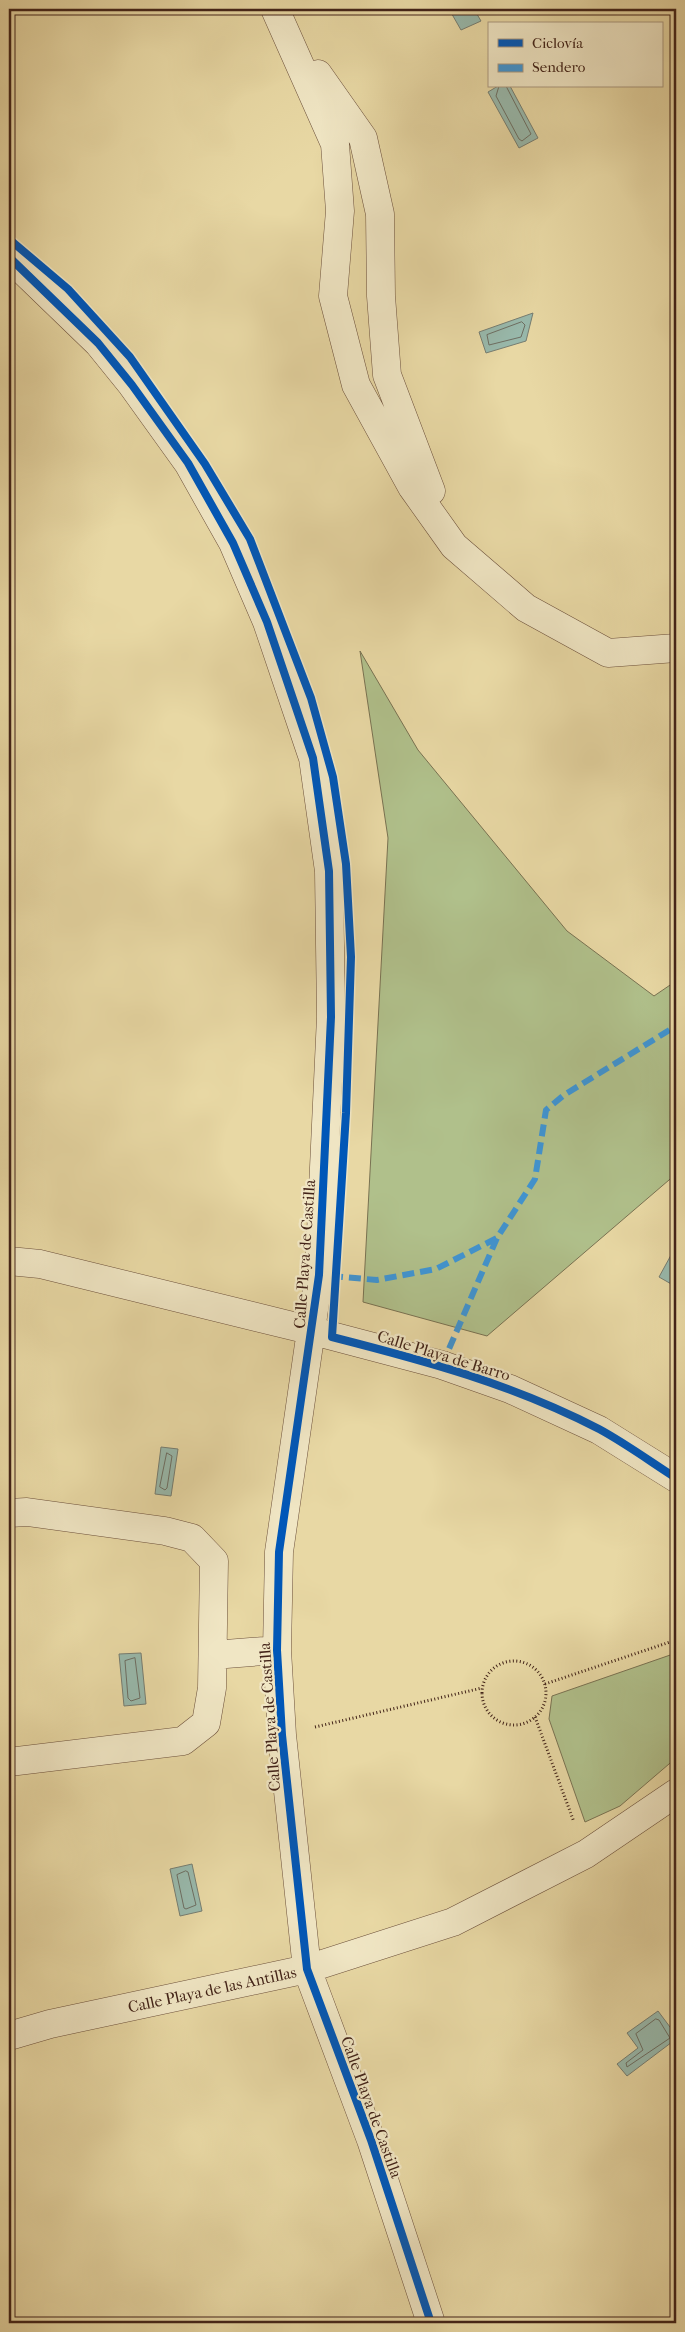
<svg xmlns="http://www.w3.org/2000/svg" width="685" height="2332" viewBox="0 0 685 2332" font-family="'IM FELL French Canon',serif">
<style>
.green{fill:#b0c08b;stroke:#797252}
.water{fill:#98b9ac;stroke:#767d71}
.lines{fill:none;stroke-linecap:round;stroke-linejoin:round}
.shore{stroke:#6d6e62;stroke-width:1}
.minor-casing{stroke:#6c503b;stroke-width:29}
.path{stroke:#422318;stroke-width:3;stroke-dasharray:1 2.5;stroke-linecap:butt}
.minor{stroke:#f0e6c4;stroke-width:28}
.quiet{stroke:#3f95d4;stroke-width:6;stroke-dasharray:12 6;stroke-linecap:butt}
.cycleway-casing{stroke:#f0e6c4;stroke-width:11}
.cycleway{stroke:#0057b8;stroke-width:8}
.labels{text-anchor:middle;stroke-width:4.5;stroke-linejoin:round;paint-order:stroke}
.street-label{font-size:16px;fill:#422318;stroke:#f0e6c4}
</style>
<rect width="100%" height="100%" fill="#e8d8a4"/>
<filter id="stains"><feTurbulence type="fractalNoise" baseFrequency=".004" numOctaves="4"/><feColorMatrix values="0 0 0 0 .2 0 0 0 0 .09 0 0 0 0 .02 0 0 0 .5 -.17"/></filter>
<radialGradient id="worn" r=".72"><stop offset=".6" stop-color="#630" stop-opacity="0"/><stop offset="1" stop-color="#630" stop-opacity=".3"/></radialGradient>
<!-- green -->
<path class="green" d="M360,651L418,750L567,931L654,996L676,981V1174L487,1336L363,1302L388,838Z
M676,1653V1758L620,1806L585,1822L549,1719L552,1696Z"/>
<!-- water -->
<path class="water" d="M449,9H474L481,21L461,30Z
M498,86H510L538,138L519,148L488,92Z
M533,313L526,341L486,353L479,332Z
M676,1246V1280L673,1285L659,1277Z
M161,1447L178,1449L171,1496L155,1494Z
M141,1653L146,1704L124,1706L119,1654Z
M192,1864L202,1911L180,1916L170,1869Z
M658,2011L676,2035V2039L627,2076L617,2064L638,2048L627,2033Z"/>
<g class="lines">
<!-- shore -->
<path class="shore" d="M499,86L496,96L519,139L522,141L531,134L506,86
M522,322L525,325L521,337L489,345L487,335Z
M167,1453L172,1456L167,1488L165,1490L160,1487Z
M135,1658L140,1698L131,1701L128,1698L125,1661Z
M186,1871L188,1872L196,1905L186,1909L184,1908L177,1875Z
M656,2019L659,2020L670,2038L627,2067L626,2063L643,2050L636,2034Z"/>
<defs>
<path id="minor" d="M275,9L335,144L340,211L333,296L356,385L412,487L454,546L526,608L608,653L676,648
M318,74L363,138L380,214L381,296L387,375L431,491
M9,257L98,343L132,385L188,463L233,543L267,622L313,758L329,871L331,1017L319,1275L279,1552L277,1650L282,1735L307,1969L371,2140L431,2323
M9,1261L40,1264L313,1331L442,1365L510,1389L599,1430L676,1478
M9,1513L27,1512L165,1531L192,1538L214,1561L212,1688L206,1723L183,1741L9,1762
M213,1655L277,1650
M9,2036L50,2024L307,1969L453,1922L586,1854L676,1793"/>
</defs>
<!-- minor casing -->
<use href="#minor" class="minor-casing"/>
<!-- path -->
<path class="path" d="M482 1693a32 32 0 1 1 64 0a32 32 0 1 1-64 0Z
M545,1684L676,1640
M535,1717L574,1822
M315,1727L482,1688"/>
<!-- minor -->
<use href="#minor" class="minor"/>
<!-- quiet -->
<path class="quiet" d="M331,1276L377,1280L436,1269L497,1238L535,1179L546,1110L564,1095L676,1026
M442,1365L497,1238"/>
<defs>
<path id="cycleway" d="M9,239L68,289L130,357L205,464L250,539L311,698L333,777L346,864L351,957L346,1113L332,1337C426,1361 512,1384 599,1429C625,1443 651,1462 676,1478
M9,257L98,343L132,385L188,463L233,543L267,622L313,758L329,871L331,1017L319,1275L279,1552L277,1650L282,1735L307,1969L371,2140L431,2323"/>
</defs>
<!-- cycleway casing -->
<use href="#cycleway" class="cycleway-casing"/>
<!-- cycleway -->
<use href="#cycleway" class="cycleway"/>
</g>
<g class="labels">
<!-- street labels -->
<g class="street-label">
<text transform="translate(304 1254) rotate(-86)" y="6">Calle Playa de Castilla</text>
<text transform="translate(444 1355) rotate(17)" y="6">Calle Playa de Barro</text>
<text transform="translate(269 1717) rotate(-94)" y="6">Calle Playa de Castilla</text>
<text transform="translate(212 1989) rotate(-12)" y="6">Calle Playa de las Antillas</text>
<text transform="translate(372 2107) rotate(70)" y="6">Calle Playa de Castilla</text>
</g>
</g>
<!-- margin -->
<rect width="685" height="2332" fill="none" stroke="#e8d8a4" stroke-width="30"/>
<rect x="10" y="10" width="665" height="2312" fill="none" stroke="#422318" stroke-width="2.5"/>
<rect x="15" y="15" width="655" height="2302" fill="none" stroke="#422318"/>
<!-- legend -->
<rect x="488" y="22" width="175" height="65" fill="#f0e6c4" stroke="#aa987f"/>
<rect x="498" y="39" width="25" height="8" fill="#0057b8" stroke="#aa987f"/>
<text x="532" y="48" font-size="15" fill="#422318">Ciclovía</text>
<rect x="498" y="64" width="25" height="8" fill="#3f95d4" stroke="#aa987f"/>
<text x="532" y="72" font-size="15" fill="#422318">Sendero</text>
<rect width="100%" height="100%" filter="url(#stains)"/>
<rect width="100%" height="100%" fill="url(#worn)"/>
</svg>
